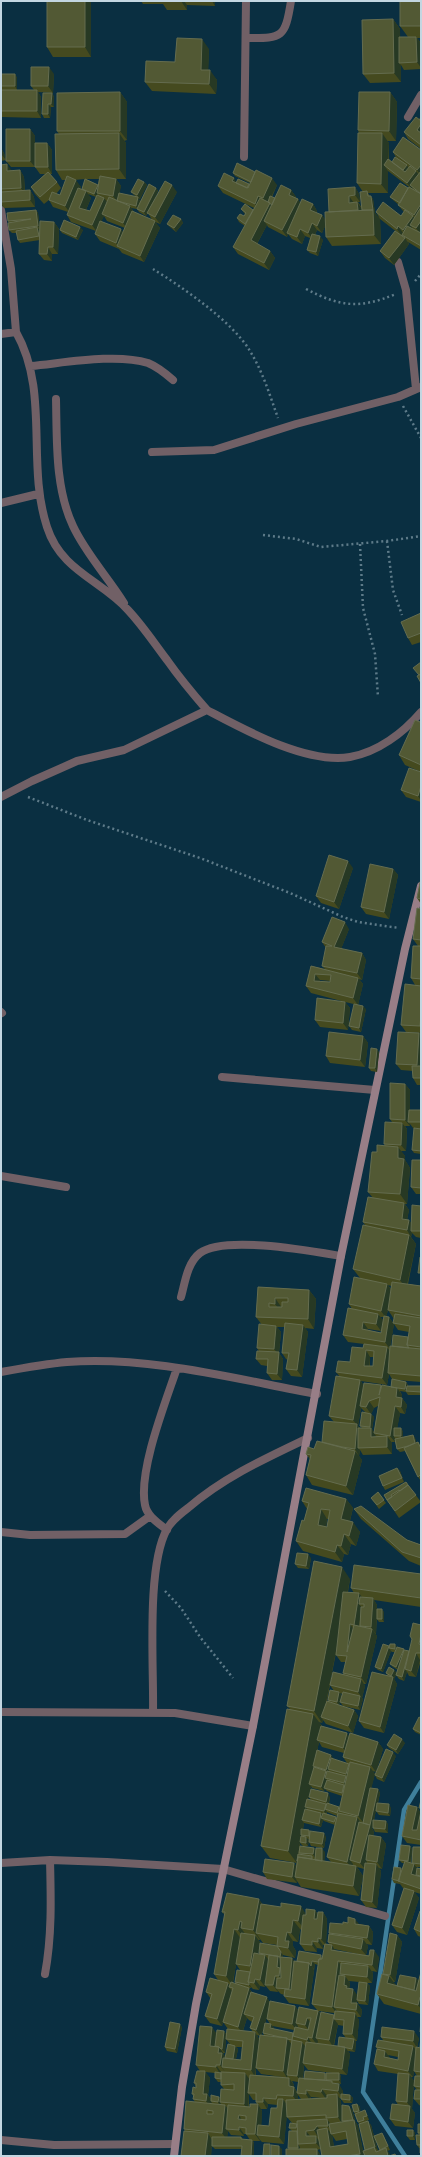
<svg xmlns="http://www.w3.org/2000/svg" width="422" height="2157" viewBox="0 0 422 2157" font-family="'Zilla Slab',serif">
<style>
.lines{fill:none;stroke-linecap:round;stroke-linejoin:round}
.stream{stroke:#3f7f9b;stroke-width:4.5}
.path{stroke:#5e7b89;stroke-width:2.5;stroke-dasharray:2 3;stroke-linecap:butt}
.lane{stroke:#716066;stroke-width:8}
.street{stroke:#716066;stroke-width:8}
.secondary{stroke:#987e87;stroke-width:8}
.wall{fill:#454a1f;fill-rule:evenodd}
.shaded-wall{fill:#273924}
.building{fill:#525934;stroke:#646c4f;fill-rule:evenodd}
</style>
<rect width="100%" height="100%" fill="#0a2f41"/>
<g class="lines">
<!-- stream -->
<path class="stream" d="M405,2156L363,2092L404,1810L421,1782"/>
<!-- path -->
<path class="path" d="M153,269C182,287 232,321 250,351C263,372 270,396 278,418
M415,281L421,274
M306,289C341,307 359,309 396,294
M403,406L421,438
M263,535L296,539L321,547L387,541L421,536
M387,541L393,590L402,615
M360,544L363,608L375,654L378,697
M28,797L87,820L200,858L290,893L343,917L358,922L399,928
M165,1591L181,1608L200,1637L233,1678"/>
<!-- lane -->
<path class="lane" d="M246,38C282,38 285,39 291,1
M244,157L246,1"/>
<!-- street -->
<path class="street" d="M408,117L421,95
M1,210L11,269L16,332
M398,262L406,290L416,389
M1,334L16,332C50,392 26,463 47,527C61,571 101,580 128,610C143,626 154,643 167,660C179,677 193,694 207,710
M31,366C64,363 116,353 148,363C158,367 165,373 173,380
M56,399C57,441 55,488 73,526C86,554 108,577 124,603
M152,452L214,450L296,424L398,397L421,387
M1,503L38,494
M1,797L32,781L77,761L124,750L207,710C245,730 306,764 350,757C378,752 403,733 421,712
M1,1012L2,1013
M222,1077L375,1090
M1,1176L66,1187
M181,1297C185,1283 187,1263 200,1253C224,1235 311,1251 341,1256
M1,1372C23,1368 45,1364 67,1362C151,1356 235,1379 317,1394
M167,1530C158,1523 147,1516 145,1505C138,1471 166,1401 177,1368
M1,1532L30,1535L125,1534L150,1516
M1,1712L175,1713L253,1726
M153,1712C154,1667 146,1567 167,1529C172,1520 180,1514 188,1508C224,1477 266,1458 308,1438
M1,1863L50,1860L107,1862L223,1869L385,1916
M45,1974C52,1936 51,1899 50,1860
M1,2140L54,2145L175,2144"/>
<!-- secondary -->
<path class="secondary" d="M174,2156L182,2087L196,2004L253,1726L341,1256L405,949L421,886"/>
</g>
<!-- wall -->
<path class="wall" d="M91,1V57H53L47,47Z
M141,1H215V6L187,5V10H167L163,4H143Z
M421,1V38H417L421,43V69L404,70L401,65V82L370,83L363,74L393,19L400,29V37H408L400,26Z
M209,49L208,70L217,80L216,94L152,91L145,82L175,62Z
M1,74H15L17,78V90H1Z
M54,74L53,93L38,92L41,97V118L2,117L1,115V90H34L31,86Z
M120,92L127,102V140L124,141L126,143V179H116L121,186L119,193L137,197L134,195L131,192L144,182L147,185L140,199L138,198L140,201L156,188L158,191L149,210L177,192L160,224L155,222L160,228L144,262L122,253L119,249L100,241L95,234L96,231L71,222L67,215L68,212L53,207L49,200L44,204L35,194L31,187L45,174H40L35,167L47,143L52,150V174H50L57,182L61,188L56,194L60,195L66,180H62L56,170L59,134L57,131ZM85,179L82,189V190L80,189L81,187L74,180ZM86,179H99L98,185ZM88,194L96,197L90,211L86,210L91,198ZM131,208L137,209L139,212L146,216L148,213L152,220L134,212ZM104,216L107,221L125,228L123,232L101,221Z
M390,92L397,102L396,141H387L389,143V159L392,162L397,159L393,152L421,150V250L408,242L409,244L394,265L385,258L380,251L398,233L380,219L376,212L401,216L404,212L398,205H399L393,200L390,197L408,188L409,187L388,171V193H368L370,196L373,199L375,213L380,219L381,244L332,246L326,237L325,226L322,233L317,230L315,235L323,240L318,256L310,253L307,250L310,238L305,236L302,244L292,239L288,234L287,237L268,227L267,225L257,244L270,251L275,258L269,270L238,254L233,247L245,226L239,222L237,218L244,216L245,214L241,209L253,210L254,208L223,193L218,186L237,182L249,185L250,183L235,176L233,173L277,185L272,197L275,198L291,190L296,197V198L298,199L300,203L313,204L317,211L316,213L322,215L325,220L329,212L355,187L359,194L360,202H358L362,208L363,192L357,183L359,133L358,130Z
M52,93L54,97V107H51L50,118H44L42,114Z
M421,117V149L408,139L404,132Z
M30,129L35,136V167H11L6,161Z
M1,148L4,153L6,160L1,161Z
M1,164L12,171L20,170L24,177L25,191L30,190L34,197L35,207L4,208L1,204Z
M36,210L38,213L40,229L54,222L59,229L58,254H52V261L44,260L39,254L40,240L20,243L18,240L17,233H12L9,230V223L8,221Z
M181,219L183,223L176,232L170,227L167,224Z
M60,230H83L78,240L62,233Z
M421,613V642L412,645L408,638Z
M421,719V802L406,797L401,790L421,772L405,765L399,755Z
M353,868L339,909L321,903L316,896Z
M393,869L398,875L389,919L366,914L361,907Z
M421,878V904L417,898Z
M421,909V1033L406,1032L401,1025L415,985L411,978L418,946L413,939Z
M349,929L341,949L362,953L366,960L362,980L359,979L363,984L358,1005L345,1002L350,1008L348,1030L320,1027L315,1020L345,1002L311,993L306,986L311,966L325,969L322,966L326,948L322,942ZM320,980L330,981V982L320,981Z
M366,1009L361,1032L352,1030L349,1026Z
M419,1033L421,1037V1085H417L413,1078V1071L401,1070L396,1064Z
M363,1036L368,1043L365,1067L330,1063L326,1056Z
M379,1052L377,1072L371,1071L369,1068Z
M405,1084L410,1090V1110H421V1154L414,1153L412,1150L414,1129L410,1124V1126H405L407,1129L406,1151H401L405,1156V1160L410,1168L407,1204H405L409,1210L407,1220L411,1223L421,1206V1238L416,1237L412,1233L411,1237L416,1244L408,1284L421,1286V1382L396,1380L406,1382L408,1385V1386H421V1395H408L406,1392L400,1391L402,1395L401,1398H402L407,1405L405,1414L400,1413L397,1428H401L403,1432V1437L413,1435L415,1438L416,1442H418L421,1446V1481L418,1477L405,1451L400,1452L397,1449L395,1441V1442H391L392,1443V1454L363,1455L360,1450L359,1456L362,1460L353,1495L312,1485L306,1475L310,1459L306,1454L314,1449L322,1442L334,1422L329,1416L340,1377L336,1372L350,1362L363,1348L364,1344L348,1342L343,1335L352,1309L349,1304L360,1278L353,1269L365,1225L363,1222L373,1198L368,1192L377,1152L385,1145L384,1144L392,1122L390,1119ZM388,1285L391,1286V1289ZM388,1310L394,1319L393,1323L389,1317H386ZM380,1317H384L381,1333L368,1330V1329L381,1331L383,1320ZM394,1324L398,1330L409,1332L408,1337L392,1346H390ZM370,1357H373V1366H370ZM389,1374L392,1379L391,1387L382,1386L381,1385H363L361,1381L387,1385ZM378,1406L374,1432L372,1429L374,1417L371,1414L374,1408ZM361,1408L365,1412L360,1426L362,1428H360L358,1426Z
M421,1160V1194H416L411,1187Z
M258,1287L309,1290L316,1299L314,1329L305,1328L308,1332L302,1377L291,1376L286,1369L288,1360L286,1359L282,1353L285,1327H277L281,1332L279,1353L283,1359L282,1380H272L267,1373V1366L261,1365L256,1359L259,1351L257,1348L262,1325L256,1317Z
M397,1468L400,1471L404,1482L385,1490L383,1486Z
M406,1482L421,1502L399,1518L387,1500L384,1495Z
M378,1492L386,1503L379,1509L371,1498Z
M346,1499L353,1508L350,1521L360,1532L356,1546L351,1544L348,1555L344,1554L342,1562L303,1551L296,1541L304,1521L307,1509L302,1501ZM327,1519H329L327,1527H326Z
M354,1509L407,1540L421,1545V1566L409,1561L361,1519Z
M311,1558L309,1569L298,1568L295,1564Z
M421,1574V1607L374,1600L377,1605V1609L384,1612V1622H379L377,1619V1616L376,1634H375L377,1636L366,1684H364L365,1686L362,1698L363,1699L360,1710L343,1706L340,1702L342,1694L340,1693L341,1695L339,1705L354,1710L358,1716L353,1733L326,1724L323,1720L322,1723L319,1722L322,1726L349,1736L378,1742L383,1749L376,1772L373,1771L375,1774L371,1788L378,1789L380,1793L378,1803L391,1808L390,1816L379,1815L376,1811V1809L374,1820L388,1824V1833L375,1832L373,1828V1824L372,1828L374,1832L373,1836L381,1837L386,1844L382,1869L379,1868L381,1871L377,1908L366,1907L361,1900L364,1869L357,1867L363,1876L359,1896L301,1887L297,1881V1883L267,1879L263,1872L294,1863L296,1867L297,1858V1863L270,1858L261,1846L290,1709L287,1706L350,1579L348,1592L354,1593L351,1588ZM338,1643L336,1655L341,1662H346L343,1673L344,1675L330,1683ZM330,1685L334,1691L328,1700L329,1701H327ZM319,1742L322,1747L344,1753L343,1757L347,1763L333,1759V1758L317,1751ZM327,1780L324,1788L327,1791L342,1796L339,1808V1807L329,1804L330,1797H309L311,1800L308,1799L311,1786L312,1788L324,1791ZM327,1812L337,1816V1818L336,1817L327,1814ZM323,1820L324,1821L335,1825L327,1857L331,1862L324,1861L325,1852L316,1851L314,1848L300,1846V1843L303,1846H308L309,1840L308,1839H309V1842L311,1846L324,1848L326,1837L310,1831L309,1830L303,1829L304,1823L321,1827Z
M421,1625V1660L416,1677L409,1676L407,1672L404,1681L399,1679L396,1675L398,1670L393,1667L390,1664L395,1652H392L391,1651L383,1672L378,1670L375,1667L389,1647H397L404,1649V1650L409,1651Z
M386,1673H397L394,1679L397,1684L384,1733L364,1728L359,1721L388,1676Z
M421,1718V1735L415,1732L413,1729Z
M405,1743L398,1754L389,1748L387,1745Z
M396,1756L384,1782L377,1779L375,1775Z
M417,1807L420,1812L421,1811V1845L407,1843L402,1836Z
M410,1846L412,1849L411,1863L413,1864L412,1863L421,1847V1867H416L417,1868L421,1869V1894L414,1892L419,1898L407,1935L397,1932L392,1925L404,1888H403L400,1884L394,1883L392,1879L401,1868L402,1870L404,1863H402L399,1860Z
M262,1904L306,1914L315,1910L318,1915L323,1912L327,1919L326,1944L330,1945L328,1942L329,1934V1933L343,1924H360L369,1926L373,1932L372,1945L366,1944L368,1946L366,1955L379,1957L377,1972L372,1971L373,1973L372,1983H367L370,1986L368,2005L359,2004L357,2001V2003L362,2010L361,2017H357L359,2020L357,2041H355L356,2042L355,2052L348,2051L350,2054L347,2075L340,2074L341,2077V2084L334,2083L343,2091V2094L350,2095L353,2098L352,2103H344L341,2099V2098H339L341,2101L342,2122L352,2109L355,2121L358,2126L364,2156H322L321,2149L317,2150L321,2156L289,2149L288,2148L294,2131H292L289,2128L292,2123L287,2117V2111L284,2144L262,2142L260,2140V2141H253L254,2143V2156H241L242,2149H215L212,2146V2142L211,2156H181L185,2131L184,2129L195,2102L193,2099L194,2097L192,2094L196,2088V2086L194,2083L200,2071L196,2065L216,2033L224,2031L226,2034L225,2053H223L225,2057L230,2044L226,2039L230,2030L228,2029L223,2022L232,1991L222,2026L210,2023L205,2016L211,1999L206,1992L218,1980L214,1974L225,1915L222,1912ZM300,1929L301,1930L300,1944L305,1951L317,1952V1948L323,1949V1945H324L323,1957L297,1961H294L292,1958L283,1957V1955L295,1958L296,1951L293,1946V1941L298,1942ZM260,1939L263,1943L277,1945V1946L259,1953V1954H258L260,1942L258,1940H260ZM334,1949L362,1955L336,1951ZM236,1964L240,1970L235,1982L236,1984L233,1983ZM315,1964L318,1965L312,2004L317,2010H298L295,2006L270,2002L252,1993L249,1988H251V1987L253,1989L259,1990L260,1986L265,1987L266,1981L265,1985L270,1991L278,1992V1991L281,1994L285,1995L284,1996L289,2003L309,2006ZM349,1981L359,1982L357,1995L349,1989L350,1983ZM319,2011L334,2013V2015L320,2013ZM267,2017V2019L270,2024L265,2023ZM247,2018L249,2020L252,2022L250,2028L253,2032L243,2031ZM265,2023L263,2033L264,2035H261ZM338,2024V2025L344,2026L343,2034L346,2038L338,2046H334ZM272,2026L294,2030L293,2033L273,2029L274,2028ZM257,2035L260,2036L257,2058L259,2039ZM236,2047H242L241,2060L236,2059L238,2049ZM304,2065L308,2070L332,2073L303,2079ZM256,2068L261,2074L282,2077L256,2075ZM205,2072L215,2073V2078L218,2082H221V2085L224,2089L220,2099H211L208,2095L210,2078ZM292,2081L298,2082L297,2092L294,2087V2085ZM249,2094L253,2100H256V2102L257,2104L250,2107H249ZM298,2095L301,2099H298ZM311,2097L321,2098L311,2099ZM268,2104L277,2105V2108L269,2126L261,2125L262,2111L261,2109H267ZM228,2131L231,2135L244,2136V2134H246L250,2140L243,2139L241,2137H227ZM332,2135L336,2141L347,2139L348,2144L334,2147Z
M421,1911V1937L418,1936L414,1929Z
M397,1935L402,1942L395,1982H393L397,1986L418,1982L421,1972V2014L384,2004L377,1994L383,1974Z
M182,2027L177,2053L167,2051L165,2047Z
M381,2037L419,2038L417,2048H420V2047L421,2037V2106L419,2105L414,2099L417,2090L414,2086L417,2076L414,2071L413,2077H411L414,2081L412,2109L415,2113L413,2128L395,2126L390,2119L398,2105L396,2101L398,2074L378,2071L374,2064L378,2050L376,2047L383,2040ZM388,2055L398,2057V2060L390,2058Z
M357,2104L360,2107V2112L367,2114L369,2120L366,2121V2122L371,2125L378,2151H377L380,2150L382,2133L384,2136L390,2150L387,2151L391,2156H397H365L366,2150L359,2124L354,2112Z
M421,2124V2155L420,2153V2148H419L417,2145L419,2135L418,2133Z
M413,2130L415,2133V2140H410L407,2136Z"/>
<!-- shaded-wall -->
<path class="shaded-wall" d="M85,1H91V57L85,47Z
M181,1H184L187,5V10Z
M212,1H215V6Z
M393,19L400,29L401,63H399L401,65V82L394,73Z
M416,37L421,43V68L417,62Z
M202,39L209,49L208,79L201,70Z
M49,67L54,74L53,93L48,86Z
M210,70L217,80L216,94L209,84Z
M15,74L17,78V90L15,86Z
M37,90L41,97V118L37,111Z
M120,92L127,102V140L120,131Z
M390,92L397,102L396,141L389,131Z
M52,93L54,97V107L51,104Z
M48,104L51,107L50,118L48,114Z
M421,124V135L417,130Z
M30,129L35,136V167L30,161Z
M119,133L126,143V179L119,169Z
M382,133L389,143L388,168L384,165L388,171V193L381,184Z
M47,143L52,150V174L48,167Z
M1,148L4,153L6,160L1,154Z
M7,164L12,171H7Z
M407,165L409,169L406,174L403,170Z
M421,165V176L417,170Z
M20,170L24,177L25,195L21,188Z
M416,171L421,177L410,185L413,188L412,189L407,183Z
M234,178L238,185L232,181Z
M272,178L277,185L267,205L263,198Z
M116,179L121,186L118,203L113,196Z
M76,180L81,187L70,213L65,206Z
M144,182L147,185L140,199L137,195Z
M98,185L97,193L98,195L97,197L94,194Z
M172,185L177,192L160,224L155,217Z
M355,187L359,194L360,202L355,195Z
M156,188L158,191L146,216L144,212Z
M30,190L34,197L35,207L30,200Z
M291,190L296,197L294,202L289,195Z
M86,191L91,198L84,214L79,208Z
M258,196L263,203L259,211L255,204Z
M349,196L354,203H349Z
M371,196L373,199L375,213L380,219L381,244L374,235Z
M138,197L140,201L138,210L136,206Z
M104,198L109,204L102,214L104,216L97,232L92,225Z
M298,199L302,206L287,233L288,234L287,237L282,230Z
M357,202L362,209L363,217L358,211Z
M270,203L275,210L264,221L267,225L255,247L251,240Z
M313,204L317,211L315,216L310,210Z
M421,204V218L419,222L414,215Z
M130,206L135,213L128,230L123,223Z
M36,210L38,213L40,230L38,226Z
M322,215L327,222L322,233L317,226Z
M413,216L418,223L410,225L413,229L408,236L403,230Z
M181,219L183,223L176,232L174,228Z
M155,221L160,228L144,262L140,256Z
M421,221V235L416,228Z
M54,222L59,229L58,254L53,247Z
M312,223L317,230L313,239L308,233Z
M398,226L403,233L401,235L397,229Z
M37,227L40,230L41,239L39,236Z
M80,227L83,230L78,240L76,237Z
M121,229L126,236L119,247L116,243Z
M300,229L305,236L302,244L297,237Z
M320,236L323,240L318,256L316,252Z
M405,238L409,244L394,265L389,258Z
M48,247L52,254V261L47,254Z
M270,251L275,258L269,270L264,263Z
M421,786V801L418,796Z
M348,861L353,868L339,909L334,902Z
M393,869L398,875L389,919L384,912Z
M345,922L349,929L339,954L334,947Z
M362,953L366,960L362,980L357,973Z
M315,974L320,980L319,988L314,981Z
M358,978L363,984L358,1005L353,998Z
M345,1002L350,1008L348,1030L343,1023Z
M363,1006L366,1009L361,1032L359,1028Z
M419,1033L421,1037V1071L417,1065Z
M363,1036L368,1043L365,1067L360,1060Z
M377,1049L379,1052L377,1072L375,1068Z
M405,1084L410,1090V1122H408L410,1124V1126L405,1120Z
M402,1123L407,1129L406,1151L401,1145Z
M398,1147L405,1156V1160L410,1168L407,1204L400,1194L398,1158Z
M404,1203L409,1210L406,1225L402,1219Z
M409,1220L414,1227L411,1231L412,1233L411,1237L407,1230Z
M409,1235L416,1244L406,1289L400,1280Z
M387,1284L392,1291L386,1318L381,1311Z
M309,1290L316,1299L314,1329L308,1319Z
M275,1298L282,1308V1313L275,1304Z
M378,1314L383,1320L381,1331L376,1324Z
M389,1317L394,1324L390,1349L385,1342Z
M363,1322L368,1329L367,1336L362,1329Z
M303,1325L308,1332L302,1377L297,1370Z
M276,1326L281,1332L279,1353L283,1359L282,1380L277,1374L279,1355L274,1349Z
M387,1347L392,1354L388,1373L389,1374L387,1385L382,1378Z
M366,1350L370,1357L369,1372L364,1366Z
M360,1380L365,1387L360,1406L361,1408L358,1426L362,1431L358,1448L360,1450L359,1456L355,1449L357,1425L353,1420Z
M406,1382L408,1385L407,1391H406L405,1389Z
M397,1388L402,1395L401,1404L396,1397Z
M402,1398L407,1405L405,1414L401,1407Z
M369,1401L374,1408L371,1414L366,1407Z
M395,1406L400,1413L396,1436H394L395,1439V1442L390,1436Z
M371,1414L374,1417L372,1429L375,1433H374L376,1436V1444L371,1437L370,1427Z
M401,1428L403,1432V1440L401,1436Z
M413,1435L415,1438L417,1448L415,1444Z
M387,1436L392,1443V1454L387,1447Z
M355,1451L362,1460L353,1495L346,1486Z
M397,1468L400,1471L404,1482Z
M346,1499L353,1508L348,1528L341,1519Z
M321,1509L327,1519L325,1535L318,1525Z
M353,1522L360,1532L356,1546L349,1536Z
M344,1534L351,1544L348,1555L341,1546Z
M337,1545L344,1554L342,1562L335,1552Z
M308,1554L311,1558L309,1569L306,1566Z
M342,1567L350,1579L323,1718L321,1717L323,1720L322,1723L314,1711Z
M359,1593L364,1600L359,1604L362,1608L358,1631L354,1625Z
M373,1598L377,1605L376,1634L371,1627Z
M382,1609L384,1612V1622L382,1619Z
M350,1624L355,1631L347,1652Z
M372,1629L377,1636L366,1684L361,1677Z
M421,1634V1647L419,1644Z
M395,1644L398,1648L397,1653L395,1649Z
M389,1646L391,1648H389L391,1651L383,1672L381,1669Z
M404,1649L406,1653L399,1670L396,1667Z
M416,1653L420,1660L416,1677L411,1671Z
M405,1669L407,1672L404,1681L402,1677Z
M394,1670L397,1673L394,1679L397,1684L384,1733L380,1727L393,1678L391,1676Z
M361,1679L365,1686L362,1698L358,1692Z
M339,1692L341,1695L339,1706L337,1702Z
M360,1696L363,1699L360,1710L358,1706Z
M354,1710L358,1716L353,1733L348,1726Z
M313,1714L322,1726L317,1740L319,1742L314,1766H313L314,1767L309,1784L311,1786L307,1807H305L307,1808L304,1821L302,1820L304,1823L302,1835H301V1836L297,1863L288,1851Z
M347,1733L352,1740L347,1754L343,1748Z
M402,1739L405,1743L398,1754L396,1750Z
M378,1742L383,1749L376,1772L371,1765Z
M393,1752L396,1756L384,1782L382,1778Z
M331,1755L333,1758L330,1770L328,1769L329,1771V1773L326,1770Z
M349,1764L352,1767L348,1778L346,1774Z
M370,1767L375,1774L363,1822L358,1816Z
M326,1771L328,1774L325,1778L327,1780L324,1791L321,1787Z
M346,1776L348,1780L346,1787L344,1783Z
M378,1789L380,1793L372,1829L370,1825Z
M328,1793L330,1797L328,1805L326,1802Z
M326,1804L328,1807L325,1809L327,1812L326,1814L324,1811Z
M389,1804L391,1808L390,1816L388,1813Z
M417,1807L421,1813L417,1836L412,1830Z
M321,1813L324,1816L321,1818L323,1820L321,1827L319,1824Z
M357,1817L362,1824L350,1860L353,1864L352,1869L347,1862Z
M386,1821L388,1824V1833L385,1829Z
M370,1825L374,1832L367,1860H366L367,1862L365,1869L360,1863Z
M324,1833L326,1837L324,1848L322,1844Z
M306,1837L309,1840L308,1846L306,1843Z
M381,1837L386,1844L382,1869L377,1862Z
M410,1846L412,1849L410,1864L408,1861Z
M314,1848L316,1852L315,1858L313,1854Z
M322,1848L325,1852L324,1866L322,1863Z
M294,1863L299,1870L295,1877L297,1881V1883L292,1877Z
M376,1864L381,1871L377,1908L372,1902Z
M414,1864L419,1871L416,1880L411,1874Z
M356,1866L363,1876L359,1896L353,1886Z
M414,1891L419,1898L407,1935L402,1928Z
M259,1899L266,1909L256,1933L260,1939V1940L253,1930Z
M301,1906L307,1916L305,1930L298,1921Z
M315,1910L319,1917L318,1926L314,1919Z
M323,1912L327,1919L326,1945L321,1939Z
M355,1919L360,1925L355,1924Z
M293,1920L300,1929L298,1942L291,1933Z
M240,1921L245,1929L241,1928L246,1935L245,1940L238,1930Z
M369,1926L373,1932L372,1945L367,1938Z
M234,1929L241,1939L232,1985L226,1976Z
M287,1932L293,1941V1946L296,1951L295,1958L288,1948L285,1941Z
M255,1935L260,1942L255,1973L250,1966Z
M397,1935L402,1942L395,1982L390,1975Z
M318,1938L323,1945V1949L318,1942Z
M363,1939L368,1946L366,1955L361,1949Z
M312,1941L317,1948V1952L312,1945Z
M332,1945L336,1952L331,1950Z
M374,1950L379,1957L377,1972L372,1965Z
M281,1952L283,1955V1960L280,1957Z
M265,1955L270,1962L265,1987L260,1980Z
M278,1956L283,1963L284,1983L279,1976L277,1967Z
M292,1958L297,1965L294,1996L289,1989Z
M312,1961L315,1964L314,1969L311,1966Z
M338,1961L343,1968L340,1974L342,1976L334,2007L337,2011V2014L332,2007Z
M309,1963L314,1970L309,2006L305,1999Z
M368,1966L373,1973L372,1983L367,1977Z
M275,1976L279,1983L276,1988L278,1991V1992L273,1985Z
M345,1976L350,1983L349,1992L344,1985Z
M389,1976L396,1985L387,1983Z
M416,1978L419,1981L416,1995L413,1992Z
M255,1979L260,1986L259,1990L254,1983Z
M228,1983L232,1988L229,1987L232,1991L222,2026L217,2019Z
M249,1983L251,1987V1988L249,1985Z
M367,1983L370,1986L368,2005L365,2001Z
M249,1988L254,1995L244,2014L247,2018L242,2033L238,2027Z
M353,1989L358,1996L356,2009L351,2003Z
M267,1997L271,2004L261,2037L256,2030Z
M420,1997L421,1998V2009L418,2005Z
M357,2003L362,2010L361,2017L356,2010Z
M295,2006L300,2013L296,2023L298,2026L297,2031L292,2024Z
M318,2011L323,2017L316,2038L318,2041L317,2045L312,2038Z
M355,2013L359,2020L357,2041L352,2034Z
M334,2015L336,2019H334L338,2024L333,2047L329,2040Z
M307,2018L312,2024L310,2032L305,2025Z
M180,2024L182,2027L177,2053L175,2049Z
M271,2024L274,2028L273,2032L270,2028Z
M212,2027L217,2034L215,2052L210,2046Z
M224,2031L226,2034L225,2053L222,2049Z
M414,2031L419,2038L417,2048L413,2041Z
M255,2032L259,2039L255,2077L251,2070Z
M308,2037L312,2044V2047L307,2040Z
M287,2038L292,2045L287,2078L283,2071Z
M354,2039L356,2042L355,2052L352,2049Z
M302,2042L307,2049L303,2063L304,2065L302,2083L297,2076Z
M235,2046L238,2049L235,2063L232,2060Z
M413,2046L418,2053L413,2077L408,2071Z
M219,2047L224,2054V2055L226,2058L222,2067L225,2072L220,2065L218,2053Z
M345,2047L350,2054L347,2075L342,2069Z
M385,2051L390,2058L384,2057Z
M216,2065L221,2072L220,2074L216,2067Z
M205,2071L210,2078L208,2095L212,2101H211L212,2103L211,2108L206,2101L203,2094Z
M245,2073L250,2080L248,2093L249,2094L248,2111L244,2104Z
M339,2073L341,2077V2084L339,2080Z
M409,2074L414,2081L412,2109L415,2113L413,2128L408,2122L410,2107L407,2102Z
M289,2078L294,2085V2087L298,2094L297,2093L298,2095V2103L293,2096L289,2086Z
M339,2084L343,2091L342,2098L338,2091Z
M322,2089L327,2096L326,2099L321,2092Z
M306,2090L311,2097L310,2101L306,2094Z
M337,2094L341,2101L342,2124L338,2117Z
M350,2095L353,2098L352,2103L350,2100Z
M219,2097L221,2100L220,2102L221,2104L220,2106L218,2102Z
M263,2098L268,2104L267,2109L263,2102Z
M283,2099L288,2106L284,2144L279,2137Z
M258,2104L262,2111L261,2136L257,2135L260,2140V2141L255,2134Z
M357,2104L360,2107L361,2115L359,2111Z
M225,2105L230,2111L226,2129L228,2131L227,2140L222,2133Z
M349,2106L352,2109L355,2121L358,2126L364,2156H362L360,2154Z
M365,2110L367,2114L369,2120L367,2116Z
M239,2115L243,2122L238,2119Z
M327,2119L332,2126V2132L328,2126Z
M368,2121L371,2125L378,2151L375,2147Z
M317,2126L322,2133L318,2137L314,2130Z
M239,2127L244,2134V2136L239,2130Z
M327,2128L332,2135L335,2154L330,2147Z
M413,2130L415,2133V2140L413,2136Z
M306,2131L311,2137L306,2136Z
M208,2133L212,2140L211,2156H205Z
M316,2136L320,2143L321,2149L316,2143Z
M252,2140L254,2143V2156H251Z
M298,2144L300,2147V2151L298,2148Z
M279,2146L282,2149V2156H279Z
M386,2148L390,2155L391,2156H388Z
M317,2149L321,2156H317Z"/>
<!-- building -->
<path class="building" d="M47,1H85V47H47Z
M400,1H421V26H400Z
M393,19L394,73L363,74L362,20Z
M399,37H416L417,62L399,63Z
M177,38L202,39L201,70H210L209,84L145,82L146,61L175,62Z
M31,67H49L48,86H31Z
M1,74H15V86H1Z
M1,90H37V111H1Z
M120,92V131H57V93Z
M359,92H390L389,131L358,130Z
M43,93H52L51,104H48V114H42Z
M416,117L421,121V124L417,130L421,133V145L404,132Z
M6,129H30V161H6Z
M119,133V169L56,170L55,134Z
M358,133H382L381,184L357,183Z
M403,137L421,150V165L417,170L393,152Z
M35,143H47L48,167H35Z
M395,157L407,165L403,170L392,162Z
M388,159L405,172L410,166L416,171L407,183L384,165Z
M237,163L255,172L251,182L233,173Z
M7,164V171L20,170L21,188L1,189V165Z
M256,170L272,178L263,198L258,196L255,204L218,186L224,173L234,178L232,181L248,188Z
M421,171V194L410,185Z
M48,172L57,182L40,197L31,187Z
M67,176L76,180L65,206L49,200L52,192L60,195Z
M100,176L116,179L113,196L97,193Z
M85,179L98,185L94,194L82,189Z
M138,179L144,182L137,195L131,192Z
M238,179L249,184L247,188L236,183Z
M165,181L172,185L155,217L147,213Z
M400,183L408,188L400,203L390,197Z
M149,184L156,188L144,212L137,209Z
M281,185L291,190L289,195L298,199L282,230L264,221Z
M355,187V195L349,196V203L357,202L358,210L329,212L328,189Z
M409,187L421,194V204L414,215L398,205Z
M78,188L86,191L79,208L90,211L97,195L104,198L92,225L67,215Z
M30,190V200L1,202V192Z
M367,191L368,196H371L373,210H362L360,192Z
M119,193L138,197L136,206L121,202L117,201Z
M270,196L275,198L272,205L268,202Z
M109,197L130,206L123,223L102,214Z
M260,198L270,203L251,240L270,251L264,263L233,247Z
M302,199L313,204L310,210L322,215L317,226L312,223L308,233L300,229L297,237L287,233Z
M383,202L401,216L405,210L413,216L403,230L398,226L397,229L376,212Z
M245,204L253,210L245,224L237,218L240,214L244,216L246,213L241,209Z
M421,207V221L416,228L410,225Z
M36,210L38,226L9,230L8,223L31,219L8,221L7,213Z
M373,210L374,235L326,237L325,212Z
M132,211L155,221L140,256L117,246Z
M173,215L181,219L174,228L167,224Z
M64,220L80,227L76,237L60,230Z
M40,221L54,222L53,247H48L47,254H39Z
M100,221L121,229L116,243L95,234Z
M407,226L421,233V246L402,235Z
M37,227L39,236L18,240L16,231Z
M395,231L405,238L389,258L380,251Z
M312,234L320,236L316,252L307,250Z
M421,613V633L408,638L401,622Z
M421,662V674L419,675L413,668Z
M421,674V683L417,676Z
M421,719V765L399,755L415,720L420,722Z
M409,768L421,772V786L418,796L401,790Z
M329,855L348,861L334,902L316,896Z
M370,864L393,869L384,912L361,907Z
M421,878V899L417,898Z
M417,908L421,909V940L413,939Z
M332,917L345,922L334,947L362,953L357,973L322,966L326,946H332L322,942Z
M413,946H421V979L411,978Z
M311,966L358,978L353,998L306,986ZM315,974L331,975L330,982L314,981Z
M405,984L421,986V1015L420,1026L401,1025Z
M317,998L345,1002L343,1023L315,1020Z
M354,1004L363,1006L359,1028L349,1026Z
M329,1032L363,1036L360,1060L326,1056Z
M398,1032L419,1033L417,1065L396,1064Z
M371,1048L377,1049L375,1068H369Z
M412,1066H421V1078H413Z
M390,1083L405,1084V1120L390,1119Z
M409,1110H421V1122H408Z
M385,1122L402,1123L401,1145L384,1144Z
M414,1128L421,1129V1151L412,1150Z
M377,1145L398,1147V1158L404,1159L400,1194L368,1192L372,1152H377Z
M412,1160H421V1188L411,1187Z
M368,1197L404,1203L402,1219L409,1220L407,1230L363,1222Z
M412,1205L421,1206V1231H411Z
M363,1225L409,1235L400,1280L353,1269Z
M420,1257H421V1273H418Z
M354,1277L387,1284L381,1311L349,1304Z
M392,1282L421,1286V1316L388,1310Z
M258,1287L309,1290L308,1319L256,1317ZM275,1298H288V1302H282V1307H269V1303L275,1304Z
M348,1308L378,1314L376,1324L363,1322L362,1329L381,1333L384,1316L389,1317L385,1342L343,1335Z
M395,1314L421,1318V1347L407,1345L410,1326L393,1323Z
M285,1323L303,1325L297,1370L286,1369L289,1353H282Z
M259,1324L276,1326L274,1349L257,1348Z
M393,1335L408,1337L407,1345L409,1348L392,1346Z
M364,1344L387,1347L382,1378L336,1372L338,1361L350,1362L352,1347L363,1348ZM366,1350L374,1351L373,1366H364Z
M390,1346L421,1349V1376L388,1373Z
M257,1351L279,1352L277,1374L267,1373L268,1359H256Z
M336,1376L360,1380L353,1420L329,1416Z
M392,1379L406,1382L405,1389L391,1387Z
M364,1383L381,1385L379,1395L382,1385L397,1388L396,1397L402,1398L401,1407L395,1406L390,1436L374,1433L380,1397L369,1401L366,1407L360,1406Z
M407,1386H421V1392L406,1391Z
M362,1412L371,1414L370,1427L360,1426Z
M324,1421L357,1424L355,1449L342,1447L322,1442Z
M358,1428H371V1437L387,1436V1447L358,1448Z
M394,1428H401V1436H394Z
M413,1435L415,1443L408,1446L397,1449L395,1439Z
M317,1441L355,1451L346,1486L306,1475L311,1455L306,1454L308,1447L314,1449Z
M418,1442L421,1449V1474L418,1477L404,1448Z
M397,1468L402,1478L383,1486L379,1476Z
M406,1482L408,1485L400,1491L399,1490L391,1495L392,1497L387,1500L384,1495Z
M408,1485L416,1495L395,1511L387,1500Z
M306,1488L346,1499L341,1519L353,1522L349,1536L344,1534L341,1546L337,1545L335,1552L296,1541L302,1520L304,1521L309,1503L302,1501ZM321,1509L330,1510L327,1527L318,1525Z
M378,1492L384,1500L377,1505L371,1498Z
M361,1506L407,1540L421,1545V1558L402,1552L354,1509Z
M297,1553L308,1554L306,1566L295,1564Z
M314,1561L342,1567L314,1711L287,1706Z
M354,1565L421,1574V1598L351,1588Z
M343,1592L359,1593L354,1625L350,1624L347,1652L354,1625L372,1629L361,1677L343,1673L347,1656L336,1655Z
M360,1597L373,1598L371,1627L360,1626L361,1607H364V1604H359Z
M377,1609H382V1619H377Z
M413,1623L421,1625V1634L419,1644L421,1645V1653H416L411,1671L405,1669L412,1639L410,1636Z
M383,1644L389,1646L381,1669L375,1667Z
M390,1644H395V1649L389,1648Z
M397,1647L404,1649L396,1667L390,1664Z
M404,1650L409,1651L402,1677L396,1675Z
M389,1667L394,1670L391,1676L386,1673Z
M333,1672L361,1679L358,1692L330,1685Z
M372,1672L393,1677L380,1727L359,1721Z
M330,1690L339,1692L337,1702L328,1700Z
M343,1692L360,1696L358,1706L340,1702Z
M327,1701L354,1710L348,1726L321,1717Z
M287,1709L313,1714L288,1851L261,1846Z
M419,1717L421,1718V1733L413,1729Z
M321,1726L347,1733L343,1748L317,1740Z
M350,1733L378,1742L371,1765L343,1757Z
M394,1734L402,1739L396,1750L387,1745Z
M386,1749L393,1752L382,1778L375,1775Z
M317,1750L331,1755L326,1770L313,1766Z
M331,1758L349,1764L346,1774L328,1769Z
M350,1762L370,1767L358,1816L339,1811Z
M314,1767L326,1771L321,1787L309,1784Z
M327,1771L346,1776L344,1783L325,1778Z
M327,1780L344,1785L342,1793L324,1788Z
M370,1788L378,1789L370,1825L363,1823Z
M311,1789L328,1793L326,1802L309,1797Z
M307,1799L326,1804L324,1811L305,1807Z
M421,1800V1808H419Z
M327,1803L339,1807L337,1813L325,1809Z
M377,1803L389,1804L388,1813L376,1811Z
M408,1805L417,1807L412,1830H417L421,1811V1840L402,1836Z
M305,1809L321,1813L319,1824L302,1820Z
M323,1813L336,1817L334,1822L321,1818Z
M338,1813L357,1817L347,1862L327,1857Z
M373,1820L386,1821L385,1829L373,1828Z
M359,1822L370,1825L360,1863L350,1860Z
M301,1829L309,1830V1836L301,1835Z
M310,1831L324,1833L322,1844L309,1842Z
M369,1835L381,1837L377,1862L366,1860Z
M301,1836L306,1837V1843L300,1842Z
M401,1845L410,1846L408,1861L399,1860Z
M300,1846L314,1848L313,1854L299,1853Z
M413,1847H421V1864L412,1863Z
M316,1848H322V1861L315,1860Z
M298,1854L312,1856V1859L298,1857L297,1861Z
M298,1857L356,1866L353,1886L295,1877Z
M265,1859L294,1863L292,1877L263,1872Z
M405,1861L414,1864L411,1874L421,1877V1889L398,1881Z
M365,1863L376,1864L372,1902L361,1900Z
M394,1867L401,1868L399,1881L392,1879Z
M417,1868L421,1869V1876L416,1875Z
M404,1888L414,1891L402,1928L392,1925Z
M227,1893L259,1899L253,1930L241,1928L242,1922L240,1921L238,1930L234,1929L226,1976L214,1974L225,1912H222Z
M281,1903L301,1906L298,1921L293,1920L291,1933L287,1932L285,1941H289L288,1948L277,1946L278,1937L256,1933L261,1904L281,1907Z
M306,1909L315,1910L314,1919H317L318,1912H323L321,1939L318,1938V1942L312,1941V1945L300,1944L303,1915H306Z
M420,1911H421V1932L414,1929Z
M348,1917L355,1919V1924L369,1926L367,1938L329,1933L330,1923L343,1924V1922L348,1923Z
M241,1933L255,1935L250,1966L236,1964Z
M390,1933L397,1935L390,1975L383,1974Z
M329,1934L363,1939L361,1949L328,1942Z
M260,1943L277,1946L281,1952L280,1957L259,1953Z
M325,1944L332,1945L331,1950L369,1956L370,1950H374L372,1965L338,1961L332,2007L312,2004L319,1959H322Z
M299,1951L321,1955V1959H319L318,1962L312,1961L311,1966L309,1963L297,1961Z
M254,1953L265,1955L260,1980L255,1979L254,1983L248,1982Z
M269,1955L278,1956L277,1967L280,1968L279,1976H275L273,1985H265Z
M280,1957L292,1958L289,1989L276,1988L277,1978H281Z
M294,1961L309,1963L305,1999L284,1996L285,1989L291,1990Z
M341,1963L368,1966L367,1977L340,1974Z
M237,1970L250,1972L248,1982L249,1983V1985L235,1982Z
M421,1972V1997H420L418,2005L377,1994L382,1974L389,1976L387,1983L416,1991Z
M339,1975L345,1976L344,1985L347,1986L346,1988L353,1989L351,2003H357L356,2010L334,2007Z
M400,1975L416,1978L414,1990L397,1986Z
M210,1978L228,1983L217,2019L205,2016L212,1994L206,1992Z
M231,1982L249,1988L238,2027L223,2022L233,1988L229,1987Z
M359,1982L367,1983L365,2001L357,2000Z
M251,1992L267,1997L256,2030L250,2028L254,2017L244,2014Z
M270,2001L295,2006L292,2024L267,2019Z
M299,2007L318,2011L312,2038L308,2037L307,2040L293,2036L295,2027L308,2030L311,2018H307L305,2025L296,2023Z
M335,2011L355,2013L352,2034H343L344,2020L334,2019Z
M321,2012L334,2015L329,2040L316,2038Z
M421,2020V2032H420Z
M170,2022L180,2024L175,2049L165,2047Z
M265,2023L271,2024L270,2028L293,2033L292,2040L287,2039V2038L280,2037L263,2033Z
M200,2026L212,2027L210,2046L219,2047L218,2053H222L220,2065H216V2067L196,2065Z
M382,2027L414,2031L413,2041L381,2037Z
M227,2029L255,2032L251,2070L222,2067L223,2058L241,2060L243,2041L226,2039Z
M217,2030L224,2031L222,2049H221L219,2047L215,2046Z
M260,2035L287,2038L283,2071L256,2068Z
M339,2037L354,2039L352,2049L338,2046Z
M421,2037V2047H420Z
M292,2040L302,2042L297,2076L287,2075Z
M378,2040L413,2046L408,2071L374,2064L377,2049L385,2051L384,2057L398,2060L399,2051L376,2047Z
M306,2042L345,2047L342,2069L303,2063Z
M228,2044L235,2046L233,2059L225,2058Z
M416,2047L421,2048V2072L414,2071Z
M197,2071H205L203,2094H207L206,2101L193,2099L194,2094H192L193,2087L196,2088V2083H194Z
M305,2071L325,2073V2080L304,2079Z
M215,2072L221,2073V2079L215,2078Z
M221,2072L245,2073L244,2104L220,2102L221,2089L234,2090V2084L221,2085Z
M326,2073H339V2080H326Z
M398,2073L409,2074L407,2102L396,2101Z
M250,2075L289,2078V2086L294,2087L293,2096L277,2095L276,2099L263,2098V2102H256V2093H248Z
M415,2076H421V2087L414,2086Z
M299,2078L332,2081V2083L339,2084L338,2091L322,2089L321,2092L306,2090V2094L297,2093Z
M415,2090H421V2099H414Z
M337,2094L338,2117L326,2118V2115L287,2117L286,2100L327,2098V2095Z
M341,2094L350,2095V2100L341,2099Z
M211,2095L219,2097L218,2102L211,2101Z
M278,2099H283L279,2137L257,2135L258,2125L269,2126L271,2108H277Z
M186,2101L225,2105L222,2133L184,2129ZM207,2110L213,2111V2114H207Z
M250,2104H258L255,2134H246V2128L239,2127V2130L226,2129L228,2105L250,2107ZM239,2115L246,2116V2120L238,2119Z
M357,2104L359,2111L354,2112L352,2105Z
M392,2104L410,2106L408,2122L390,2119Z
M342,2105L349,2106L353,2120L342,2121Z
M365,2110L367,2116L363,2117L364,2120L358,2122L355,2114Z
M327,2119L328,2126H317L314,2130L306,2131V2136H316V2143L298,2144L297,2121Z
M354,2120L360,2154L347,2156H322L317,2130L327,2128L330,2147L348,2144L346,2131L331,2134L329,2124Z
M368,2121L375,2147L365,2150L359,2124Z
M290,2123L297,2124L296,2128H289Z
M418,2124H421V2133H418Z
M407,2130H413V2136H407Z
M184,2131L208,2133L205,2156H181Z
M289,2131H297L298,2148H288Z
M382,2133L388,2146L380,2150L374,2136Z
M416,2135H421V2144H420V2145H417Z
M212,2137H241V2139L252,2140L251,2156H241L242,2146H212Z
M264,2144H270V2156H263Z
M420,2144H421V2153H420Z
M271,2145L279,2146V2156H271Z
M374,2147L376,2152L386,2148L388,2156H365L363,2151Z
M286,2149H317V2156H286Z
M395,2154L396,2156H389Z"/>
<!-- border -->
<rect width="422" height="2157" fill="none" stroke="#c3d6e1" stroke-width="4"/>
</svg>
